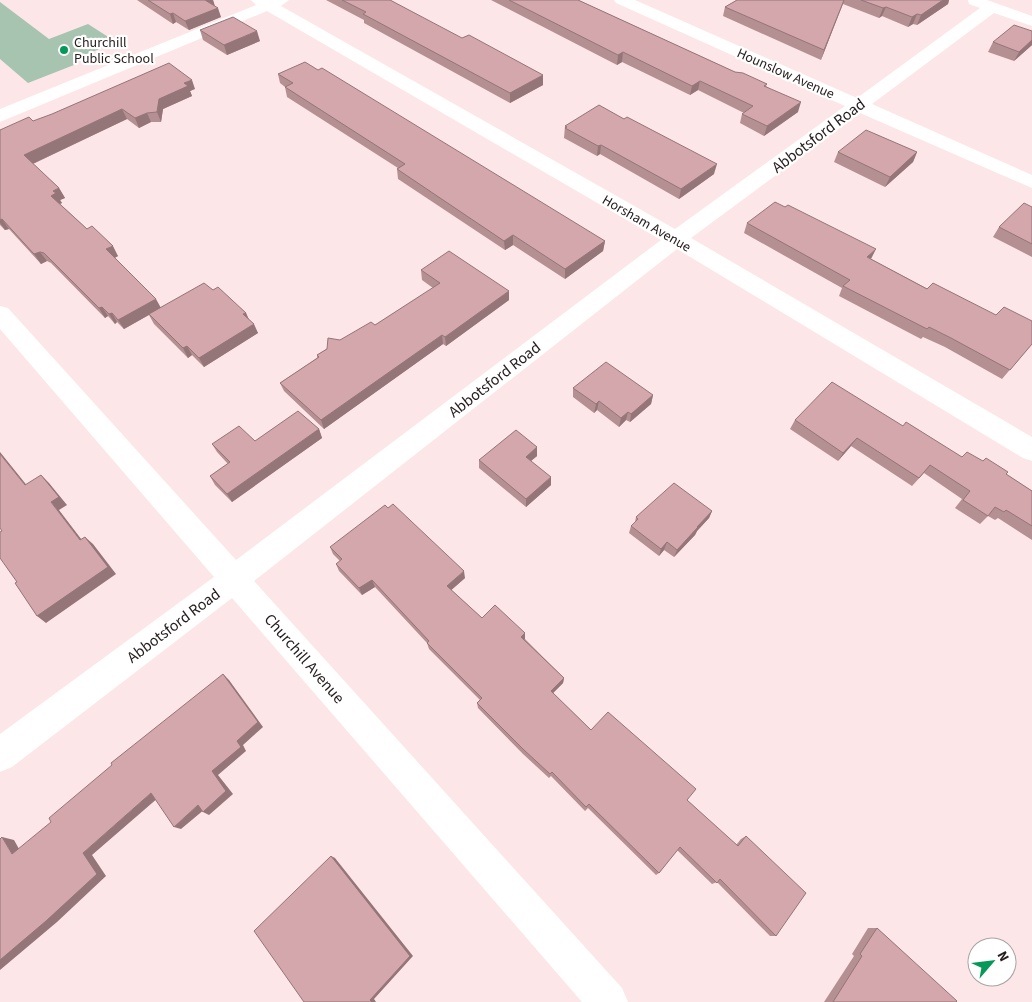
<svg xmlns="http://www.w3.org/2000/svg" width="1032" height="1002" viewBox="0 0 1032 1002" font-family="'Source Sans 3',sans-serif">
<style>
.green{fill:#a6c4b0}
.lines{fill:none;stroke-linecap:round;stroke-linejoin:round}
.minor{fill:#fff;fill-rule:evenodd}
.wall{fill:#b59093}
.shaded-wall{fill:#947578}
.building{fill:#d3a7ab;stroke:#947578}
.poi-dot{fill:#059859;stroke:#fff;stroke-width:2}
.labels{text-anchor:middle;stroke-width:4.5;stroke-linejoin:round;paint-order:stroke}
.far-poi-label{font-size:14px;fill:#251c1c;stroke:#fff;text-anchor:start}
.far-street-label{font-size:14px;fill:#251c1c;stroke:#fff}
.street-label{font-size:16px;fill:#251c1c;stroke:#fff}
</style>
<rect width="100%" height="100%" fill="#fde6e8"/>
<!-- green -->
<path class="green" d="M0,2L49,39L88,24L113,40L111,44L76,59L79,63L28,83L0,59Z"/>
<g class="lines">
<!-- minor -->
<path class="minor" d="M251,0H289L281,6L675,229L845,106L616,3L614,0H635L857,98L980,8L969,4L968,0H987L1032,16V26L994,13L872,104L1032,175V188L860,113L691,238L1032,437V461L1023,458L677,249L254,581L622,988L628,1002H582L232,598L12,767L0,772V734L214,577L0,329V306L8,308L236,560L661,240L267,11L0,122V109L256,5Z"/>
</g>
<!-- wall -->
<path class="wall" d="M137,0H213L214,5L221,17L189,30L176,22L173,24Z
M326,0H390L543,85L510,103L364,23V20Z
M491,0H578L735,72L767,84L766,86L798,112L764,136L740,123L742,114L744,113L698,90L690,95L622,62L617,65Z
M737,0H949L948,4L917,25L913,24L908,27L882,16L879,18L843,4L821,60L723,16L725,7Z
M200,30L260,41L227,55L203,40Z
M1032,31V45L1014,61L988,52L993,42Z
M278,74L605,241L603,251L565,279L513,245L505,250L398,179L397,169L398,168L287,97L285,87L280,83Z
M195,89L190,91L192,96L163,109L161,122H151L139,128L127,119L33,164L59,188L65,198L60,200L62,203L60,204L87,229L118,256L115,258L161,308L213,290L246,313L249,320L258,333L204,367L192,355L188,358L154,324L149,315L124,329L117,322L115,324L108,316L105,318L51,263L47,261L41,264L9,229L5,230L0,225V130L33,121Z
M565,126L714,174L679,199L600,154L597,156L564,138Z
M838,152H917L913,162L885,187L834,162Z
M1032,207V257L993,237L999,227Z
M747,223L871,259L1032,344L1002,379L945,347L923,337L921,339L839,296L842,288L744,233Z
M421,270L509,300L446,346L443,344L324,429L284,391L280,383L317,358V355L340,340L375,325L433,288L422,280Z
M573,388L653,395L651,404L630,422L626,420L619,427L597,410L594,413L573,397Z
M795,420L903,426L962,457L1006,474L1032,491V540L998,518L995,520L988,516L980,524L955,508L962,499L924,473L912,486L851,446L838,461L790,429Z
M319,429L322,438L232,502L215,485L210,476L228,464L217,452L212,444L255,441Z
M537,447V456L531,461L551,485L526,507L479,468V460Z
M712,511L709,518L697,531L695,535L674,557L664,550L659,556L629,533L631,526L635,522L636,517Z
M330,547L465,578L451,590L482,618L525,639L564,678L563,683L553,693L591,730L687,800L736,845L741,839L746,836L776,936H770L717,882L712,884L677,850L659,873L656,875L588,808L585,811L551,776L549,778L523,754L478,708L477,703L480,700L429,649L427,643L375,587L362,595L339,571L336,564L340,561L333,554Z
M868,928H877L956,1002H824L854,956L852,954Z"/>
<!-- shaded-wall -->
<path class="shaded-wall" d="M205,0H213L215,6Z
M844,0L821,60L824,50Z
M943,0H949L948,4L917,25L921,15Z
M886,7L882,16L879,18L883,8Z
M218,8L221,17L189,30L185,21Z
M173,13L176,22L173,24L170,14Z
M917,14L913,24L908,27L912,17Z
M257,31L260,41L227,55L224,45Z
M1032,40V45L1014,61L1019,52Z
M623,52L622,62L617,65L618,55Z
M543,75V85L510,103V93Z
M192,80L195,89L190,91L192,96L163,109L161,122L157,112L159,99L184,83Z
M700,81L698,90L690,95L692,86Z
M801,102L798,112L764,136L767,126Z
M122,109L127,119L30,165L24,155Z
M147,113L151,122L139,128L135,118Z
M601,145L600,154L597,156L598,146Z
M917,152L913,162L885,187L890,177Z
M717,164L714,174L679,199L681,189Z
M59,188L65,198L60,200L62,203L57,205L51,196L53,191Z
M2,219L9,229L5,230L0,223V220Z
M513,235V245L505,250L504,241Z
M605,241L603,251L565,279V269Z
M113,246L118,256L112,259L106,249Z
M876,249L871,259L867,257Z
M40,252L47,261L41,264L34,254Z
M509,291V300L446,346L445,337Z
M156,299L161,308L124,329L118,320Z
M102,307L108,316L105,318L99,308Z
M112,313L117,322L115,324L109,314Z
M246,313L250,322L243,314Z
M254,324L258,333L204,367L199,358Z
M442,335L443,344L324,429L321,420Z
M187,346L192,355L188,358L183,348Z
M653,395L651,404L630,422L631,414Z
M599,401L597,410L594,413L596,404Z
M628,412L626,420L619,427L621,418Z
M319,429L322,438L232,502L227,494Z
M857,438L851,446L838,461L843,453Z
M537,447V456L526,465V457Z
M0,452L33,493L25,485L0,454Z
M41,475L49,483L67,505L59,510L88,548L80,540L51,502Z
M551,477V485L526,507V499Z
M712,511L709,518L697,531L695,535L674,557L677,550L697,527Z
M85,537L93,544L116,574L46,623L37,616Z
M667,542L664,550L659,556L661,549Z
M464,571L465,578L448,593L447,586Z
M372,580L375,587L362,595L359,588Z
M525,633V639L521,643V637Z
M223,674L229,680L263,727L243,745L246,751L218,775L233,794L209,815L203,812L212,771L237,741Z
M564,678L563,683L550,696L551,691Z
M151,793L159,797L92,855L106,876L57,922L0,970V960L83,853Z
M198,805L205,809L181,829L174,827Z
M2,837L14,840L23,856L12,854Z
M331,856L335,858L413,956L374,999L376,1002H372L370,1000Z"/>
<!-- building -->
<path class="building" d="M148,0H205L218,8L185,21L173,13L170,14Z
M342,0H390L462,38L469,35L543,75L510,93L363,14L366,12Z
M509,0H578L735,72L743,73L767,84L764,86L801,102L767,126L742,114L753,106L700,81L692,86L623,52L618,55Z
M737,0H844L824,50L725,7Z
M861,0H943L921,15L917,14L912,17L886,7L883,8Z
M233,17L257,31L224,45L200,30Z
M1014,25L1032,31V40L1019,52L993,42Z
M305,62L318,70L322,68L605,241L565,269L513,235L504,241L397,169L405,164L285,87L293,83L278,74Z
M169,63L192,80L184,83L188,86L159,99L157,112L147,113L135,118L122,109L24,155L59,188L53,191L56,193L51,196L87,229L92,226L113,246L106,249L156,299L118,320L112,313L109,314L102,307L99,308L44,253L40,252L34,254L2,219L0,220V130L29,117L33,121L52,114Z
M599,105L624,119L627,117L717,164L681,189L601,145L598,146L565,128L567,127L565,126Z
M866,130L917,152L890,177L838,152Z
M775,202L785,207L788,205L876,249L867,257L927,289L933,283L996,315L1004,307L1032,321V344L1010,370L951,338L929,327L927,329L843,286L850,280L747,223Z
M1024,203L1032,207V244L999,227Z
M449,251L509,291L445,337L442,335L321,420L280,383L319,357L317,355L327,349L328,338L340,340L371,322L375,325L440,283L421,270Z
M204,283L213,290L218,287L246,313L243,314L254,324L199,358L187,346L183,348L149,314Z
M606,362L653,395L631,414L628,412L621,418L599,401L596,404L573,388Z
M832,382L903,426L906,422L962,457L967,452L983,461L986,458L1008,472L1006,474L1032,491V526L1006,510L1004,512L995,507L988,516L963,500L970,491L930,465L919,478L857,438L843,453L795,420Z
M298,411L319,429L227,494L210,476L230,462L212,444L239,426L255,441Z
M516,430L537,447L526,457L551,477L526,499L479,460Z
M0,454L25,485L41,475L59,497L51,502L80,540L85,537L108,567L37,616L15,583L17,582L0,558V532L2,531L0,528Z
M674,483L712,511L697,527H698L677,550L667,542L661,549L631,526L638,519L636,517Z
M393,504L464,571L447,586L482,618L495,605L525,633L521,637L564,678L551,691L591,730L608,712L696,789L687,800L738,846L746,836L806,893L776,936L720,879L717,883L680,847L659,873L589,804L586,807L552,772L550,774L523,749L477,703L482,698L427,643L429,641L372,580L359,588L336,564L342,559L330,547L385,505L388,508Z
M223,674L258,722L237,741L241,747L212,771L226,791L203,812L198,805L174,827L151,793L83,853L97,874L46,921L0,960V839L2,837L12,854L51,822L49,818L112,765L111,763Z
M331,856L410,956L370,1000L372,1002H304L254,931Z
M877,928L957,1001L956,1002H833L862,956L860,954Z"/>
<!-- markers -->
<circle class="poi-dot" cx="64" cy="50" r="5"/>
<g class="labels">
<!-- far-poi labels -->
<g class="far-poi-label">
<text x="74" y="47">Churchill<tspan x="74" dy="16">Public School</tspan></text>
</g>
<!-- far-street labels -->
<g class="far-street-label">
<text transform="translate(786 73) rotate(24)" y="5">Hounslow Avenue</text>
<text transform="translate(647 223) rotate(30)" y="5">Horsham Avenue</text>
</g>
<!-- street labels -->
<g class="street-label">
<text transform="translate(818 135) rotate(-37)" y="6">Abbotsford Road</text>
<text transform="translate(494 379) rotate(-38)" y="6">Abbotsford Road</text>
<text transform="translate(173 625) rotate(-37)" y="6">Abbotsford Road</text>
<text transform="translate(305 658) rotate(49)" y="6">Churchill Avenue</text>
</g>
</g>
<!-- north arrow -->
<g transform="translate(992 962) rotate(62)"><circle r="24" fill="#ffffff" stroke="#a8a4a4"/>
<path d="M0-4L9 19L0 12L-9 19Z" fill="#059859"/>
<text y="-8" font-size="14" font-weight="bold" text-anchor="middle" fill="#251c1c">N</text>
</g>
</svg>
